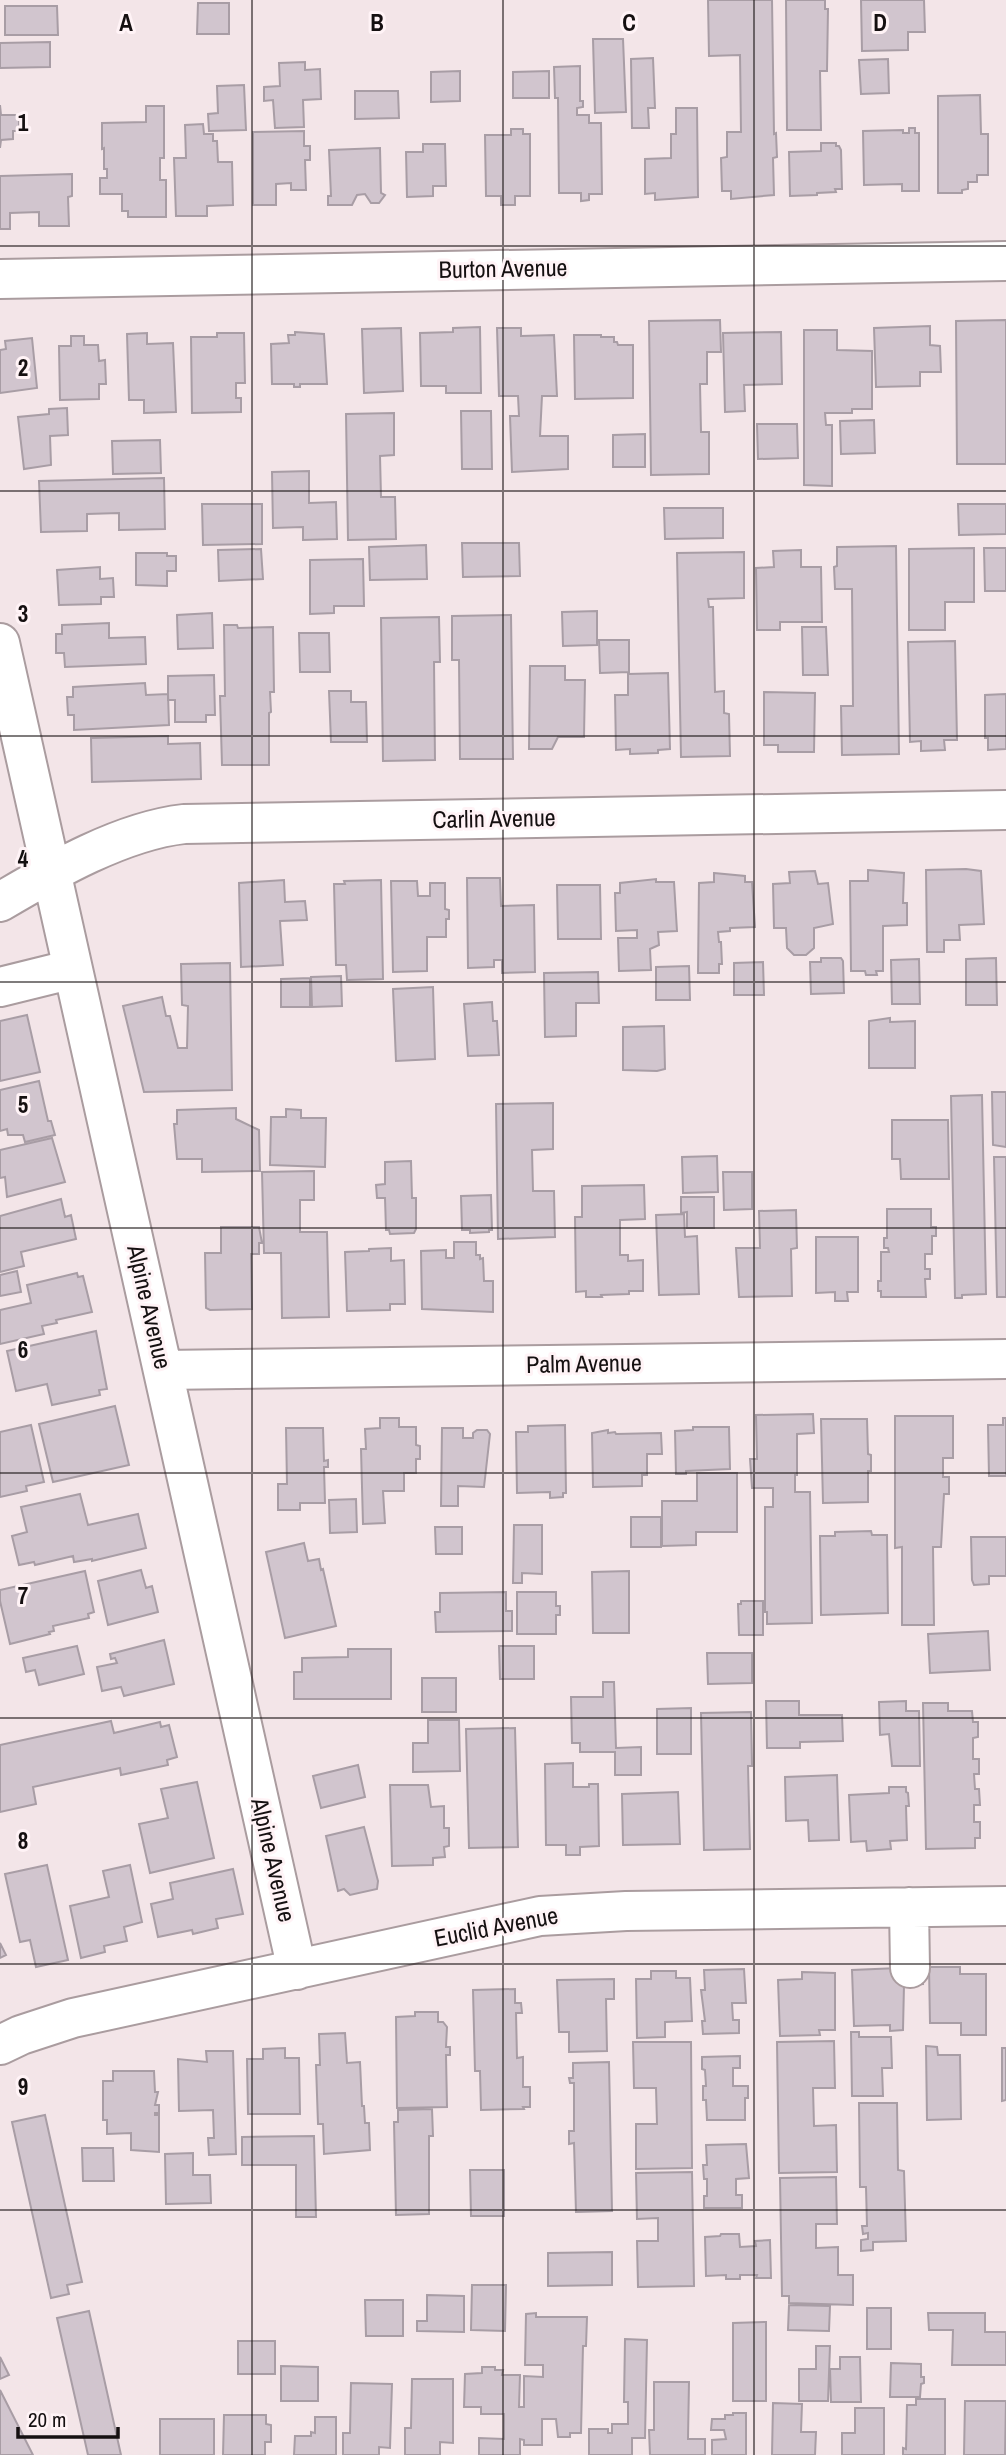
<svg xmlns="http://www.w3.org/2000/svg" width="1006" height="2455" viewBox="0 0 1006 2455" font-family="'Archivo Narrow',sans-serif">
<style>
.building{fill:#d1c5ce;stroke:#a89da5;stroke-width:2}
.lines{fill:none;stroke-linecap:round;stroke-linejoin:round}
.minor-casing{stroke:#aa9c9f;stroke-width:42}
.minor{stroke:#fff;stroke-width:38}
.grid{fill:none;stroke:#151011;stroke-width:2;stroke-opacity:0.55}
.labels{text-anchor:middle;stroke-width:6;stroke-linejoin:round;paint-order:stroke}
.street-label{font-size:24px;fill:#151011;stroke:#fff3f6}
.grid-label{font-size:23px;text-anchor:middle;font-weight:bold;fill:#151011;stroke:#fff3f6;stroke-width:6;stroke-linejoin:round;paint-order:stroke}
</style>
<rect width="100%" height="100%" fill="#f3e5e8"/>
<!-- building -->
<path class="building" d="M708,0H772L774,134L776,133L777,157L773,158L774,195L731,199V191H722L721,158L727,157V132H741L740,55L709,56Z
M786,0H825V9H828L827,71H820L821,130H787Z
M861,0H924L925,32H908V50L862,51Z
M198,3H229V34H197Z
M5,6H57L58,35H5Z
M593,39H623L626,112L595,113Z
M50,42V67L0,68V43Z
M653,58L655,108H648L649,128H632L631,59Z
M888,59L889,93L861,94L859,60Z
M305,62V70L320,69L321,99L303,100L304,127L275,128L273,100L264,101V87L280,86L279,63Z
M580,66V101H583V107L577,108V115H589V123H601L602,194H589V200L581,201V193H559L558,98H555L554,67Z
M460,71V101L431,102V72Z
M549,71V98H513V72Z
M244,85L246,130L209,131L208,114L218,113L217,86Z
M355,91H398L399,118L355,119Z
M980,95L981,134H988V175H977V182H968V189L962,190V193H938V96Z
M0,105L1,115H19V131H13V139L1,140L0,148Z
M146,106H164V158H160V180H166V217H128V211H122V194H100V178H107V169H104V148L102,149V123L146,122Z
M676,108H697L698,197L655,200V193L645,194V159L671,158V134H676Z
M203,124L204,134H213V141H217L218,162H232L233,205L207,206V216H176L174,158H186L185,125Z
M909,128H915V133H919V191H902V184L864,185L863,131L903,130V133H909Z
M511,129H523V134H530V196H515V205H501V196H486L485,135H511Z
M304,131V146H310V160H305L306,190H291V183L276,184V205H253V132Z
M821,143H836V146H839L841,150L842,189H835L836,192L817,193V195L790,196L789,152L821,151Z
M423,144H445L446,186H433V196L407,197L406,152H423Z
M380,148L381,193L385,195L379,203H371L365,194L357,195L352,205H328V196H331L329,150Z
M72,174V196L68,197L69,226H39V212L10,213V229H0V176Z
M720,320L721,352H707V384H700L701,432H709V474L651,475L649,321Z
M1006,320V464H957L956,321Z
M930,326V345L940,346L941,372H920V386L876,387L874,328Z
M480,327L481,393H446V386H421L420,333L453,332V328Z
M401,328L403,391L364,393L362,329Z
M497,328H521V336L554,335L557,396H542L540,436H568V469L512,472L510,416H519L518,396H499Z
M804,330H837V350L872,351V409H852V413H825L826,425H832V486L804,485Z
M295,332L324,334L327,384H300V387H294V384H272L271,344L289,343L288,335H295Z
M781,332L782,384L744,385L745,411L725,412L723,333Z
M147,333V344L173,343L176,412L144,413V400H129L127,334Z
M217,333H244L245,383H236V398H241V412L192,413L191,337H217Z
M574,335H601V337H614V342H617L618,345H633V398L575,399Z
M71,336H84V345H98L99,361L105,360L106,384H99V399L60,400L59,346H71Z
M32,338L37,388L0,393V350L6,349L5,341Z
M67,408L68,435L50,436L51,465L24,469L18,417L49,414V409Z
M461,411H491L492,469H462Z
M394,413V455L380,456L381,497H395L396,539L348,540L346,414Z
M874,420L875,453L841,454L840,421Z
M757,424H797L798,458L758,459Z
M645,434V467H613V435Z
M160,440L161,473L113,474L112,441Z
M309,471V503L336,502L337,539L303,540V527L273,528L272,472Z
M164,478L165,529L119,530V513L87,514V531L41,532L39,481Z
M202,504H262V544L203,545Z
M958,504H1006V534L959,535Z
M664,508H723V538L665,539Z
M462,543H519L520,576L463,577Z
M426,545L427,579L370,580L369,547Z
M896,546L899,754L842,755L841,706H853L852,589H835L834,567L837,566V547Z
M974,548V602H945V630H909V549Z
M984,548H1006V591H985Z
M261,549L263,579L219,581L218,550Z
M801,550V567H821L822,622H780V630H757L756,568L774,567L773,551Z
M744,552V598L708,599L709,607H713L715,692L724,691V713L729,714L730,756L681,757L677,553Z
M136,553H167V556H176V571H167V586L136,585Z
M363,559L364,606H334V613L310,614V560Z
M100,567V579L113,578L114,597H101V604L59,605L57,570Z
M597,611V645L563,646L562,612Z
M212,613L213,648L178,649L177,615Z
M511,615L513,759H460L459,660H452V616Z
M439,617L440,662H434L435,760L383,761L381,618Z
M109,623V638L145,637L146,664L65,667L64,653H56V634H62V625Z
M224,625H237L238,628L273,627L274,692H270L271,712L269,713V765H222L220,696H225Z
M802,627H826L828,675H803Z
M299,633H329L330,672H300Z
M599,640H629V672L600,673Z
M955,641L957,740H944L945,750L921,751V741L910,742L908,642Z
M530,666H565V680H585L584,737H558L552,749H529Z
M668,673L670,749L658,750V753L630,754V749L616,750L615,695H628V674Z
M214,675L215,715H206V722H175V700H168V676Z
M145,683L146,695L168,694L169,725L74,730V715H68L67,697H73V687Z
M329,691H351V702H366L367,742H331Z
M764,692L815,693L814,752H778V745H764Z
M1006,694V749L988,750V738H985V695Z
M168,736V744L200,743L201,779L92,782L91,738Z
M966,869L981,871L984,924L959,925L960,940H944V952H927L926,870Z
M868,870L904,873L903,903H907V925L883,926V971H876L877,975H866L865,971H851L850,881H868Z
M815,871L818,884L828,883L833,924L814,928V948L806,955H794L787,948L786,928H774L773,884L790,883L789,872Z
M714,873L745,876V882H752L755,927L730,928V931L718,932L719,942H721L722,964H719V973H698L699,883L714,882Z
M467,878H500L501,906L534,905L535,972L502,973V960H494V967L468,968Z
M656,879V882H674L677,931L658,932L659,945L650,949L651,970L619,971L618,938H637V930L616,931L615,893H620V883Z
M284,880L285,902L305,901L307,920L280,921L283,965L241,967L239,883Z
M381,880L383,979L347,980L346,965H336L334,884H345L344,881Z
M391,881H417L418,896H430V883H445V909L449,910V919H446V937H427V971L393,972Z
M557,885H600L601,939H558Z
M821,958H841L843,961L844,993L811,994L810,962H821Z
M996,958L997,1005H966V959Z
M919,959L920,1004H892L891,960Z
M763,962L764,995H734V963Z
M230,963L232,1090L144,1092L123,1006L162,997L166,1016H170L178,1048H187L188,1006L182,1005L181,964Z
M689,966L690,1000H656V967Z
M598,972L599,1003H576V1036L545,1037L544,973Z
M341,976L342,1006L312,1007L311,977Z
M310,978V1007H281V979Z
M433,987L435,1059L396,1061L393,989Z
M492,1002L493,1021H497L499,1055L468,1056L464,1004Z
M27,1015L40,1072L0,1081V1021Z
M890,1018V1022L915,1021V1068H869V1021Z
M664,1026L665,1069L657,1071L623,1070V1027Z
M39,1081L48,1121H51L55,1135L25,1142L23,1135H8L7,1129L0,1131V1090Z
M992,1092H1006V1147L993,1145Z
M982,1095L986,1294L962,1295V1298H955L951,1096Z
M553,1103V1149L532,1150L533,1191H554L555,1237L498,1239L496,1104Z
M236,1108V1119L259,1130L260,1171L202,1172V1159H177L174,1124H177V1110Z
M286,1109L301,1110V1118H326L325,1167L270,1165L271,1117H286Z
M892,1120H948L949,1179H901L900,1159H892Z
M52,1138L65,1182L7,1197L5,1177L0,1178V1150Z
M717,1156L718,1192L683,1193L682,1157Z
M994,1157H1006V1297H997Z
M411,1161L412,1198H416V1229L414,1233L390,1234L389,1230H386L385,1198H377L376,1185L385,1184V1162Z
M314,1171V1200H300V1232H327L329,1317L282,1318L281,1253H264L262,1172Z
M723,1172H752V1209L724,1210Z
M644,1185L645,1219L620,1220V1255H628V1261L643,1260V1291H629V1294L601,1295L602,1297H586V1291L576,1292L575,1217H582V1186Z
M491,1195L492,1230H489V1232L470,1233V1230H462L461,1196Z
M681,1197H714V1228H687V1212L681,1213Z
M61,1199L65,1217L71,1215L76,1239L21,1252L24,1266L0,1272V1216Z
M887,1209H931V1227H936V1236H932V1254H925V1269H930V1279H925L926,1297H881V1291H878V1281H881V1252H889L888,1248H884V1238H887Z
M796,1210L797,1248L791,1249L792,1296L739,1297L736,1248H760L759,1211Z
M684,1214L685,1237L697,1236L699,1294L659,1295L656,1215Z
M221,1227H259L262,1243H259V1254H251L252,1309L210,1310L206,1308L205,1253H221Z
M816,1237H858V1292H847L848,1301H835V1292L816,1293Z
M454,1242H476V1255H480V1259L483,1258L484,1281H493V1312L422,1309L421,1251L446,1250V1258H454Z
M391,1248V1261L404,1260L405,1304H390V1310L347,1311L345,1252L369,1251V1249Z
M17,1271L21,1292L0,1296V1275Z
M77,1273L78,1277L83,1276L92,1312L56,1320L57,1323L42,1326L44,1334L0,1344V1310L31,1303L27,1285Z
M96,1331L107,1389L99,1390L100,1395L52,1405L47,1384L16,1391L7,1351Z
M115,1406L129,1465L53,1482L39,1424Z
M813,1414L814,1433L797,1434V1475H795V1492H810L812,1623L767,1624V1612H765V1507H773V1488H752L750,1459H757L756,1415Z
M895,1416H953V1458H943V1477H949V1494H944L941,1547H933L934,1625H902V1547L895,1548Z
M380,1418H399V1427H416V1445L420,1446V1459H416V1473H404V1491H383L385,1523L363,1524L361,1449H366L365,1429L380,1428Z
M1003,1418H1006V1476H989L988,1425H1003Z
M821,1419H867L868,1454L871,1455V1471H868V1502L823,1503Z
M31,1425L44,1482L26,1486L27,1491L0,1497V1432Z
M565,1425L566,1493H563V1497L550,1498V1492L517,1493L516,1432H528V1426Z
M693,1427H729L730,1469L686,1471V1474H676L675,1431L693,1430Z
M286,1428H323L324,1461L328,1460V1467H324L325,1503H300V1510H278V1484H287Z
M442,1428H463V1438H473V1433L477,1430H487L490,1434L484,1487L458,1486V1506H441Z
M608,1430V1433L615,1432L616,1434L661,1433L662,1454H647V1475H642V1486L593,1487L592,1433Z
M697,1473H737V1532H696V1545L662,1546V1501H697Z
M80,1494L88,1525L138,1514L146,1548L92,1561V1559L74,1562L73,1556L35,1565L34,1562L19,1565L12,1536L27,1532L21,1507Z
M356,1499L357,1532L330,1533L329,1500Z
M631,1517H661V1547H631Z
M514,1525H542V1574L522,1573V1583H513Z
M435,1527H462V1554H436Z
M871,1531L872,1535H887L888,1613L821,1615L820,1536H835V1532Z
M971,1537H1006V1576H989V1584L974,1585L972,1580Z
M304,1543L308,1561L319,1559L321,1570L323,1569L336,1626L285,1638L266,1552Z
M141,1570L146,1588L152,1586L158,1612L108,1625L98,1581Z
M85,1571L94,1612L88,1614L89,1618L53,1626L54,1631L49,1632L50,1634L10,1644L0,1601V1590Z
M629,1571V1633H593L592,1572Z
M506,1592V1611H512V1631L436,1632L435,1612H440V1593Z
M517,1592H556V1606H560V1615H556V1634H517Z
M741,1601H763V1635H739L738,1604H741Z
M988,1631L990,1670L930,1673L928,1634Z
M164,1640L174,1684L124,1696L121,1687L102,1691L97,1667L117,1663L115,1658L111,1659L110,1654Z
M77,1646L84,1674L39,1685L35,1670L26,1672L23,1658Z
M499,1646H534V1679H500Z
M348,1649H391V1699H294V1672H302V1658L348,1657Z
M707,1653H752V1683L708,1684Z
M422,1678H456V1712H422Z
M603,1682H614L616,1748L641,1747V1775H615V1752H580V1743H572L571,1697H603Z
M766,1701H799V1715H842L843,1741L800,1742V1748H767Z
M906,1701V1711H919L920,1766H892L889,1734L880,1735L879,1702Z
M923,1703H948V1711H972L973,1722H978V1737L973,1738V1759H979V1774H974L975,1789H979L980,1805H974V1822H980V1838H975V1848L926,1849Z
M691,1708V1754H657V1709Z
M751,1712L752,1766H748L750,1849L704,1850L701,1713Z
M428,1720H459L460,1771L413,1772V1743H428Z
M111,1721L114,1733L160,1722L161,1727L169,1725L177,1757L167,1760L168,1765L121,1775L120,1768L33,1787L36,1804L0,1812V1745Z
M515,1728L518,1847L469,1848L466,1729Z
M573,1763V1787H589V1784H598L599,1846L580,1847V1855H566V1845H546L545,1764Z
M358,1765L365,1797L321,1808L313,1776Z
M837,1775L839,1840L809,1841L808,1820L786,1821L785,1777Z
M197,1782L214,1858L150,1873L139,1824L168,1818L161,1789Z
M390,1785H428L431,1807L444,1806V1828H449V1846L444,1847L445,1857L433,1858V1865L392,1866Z
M889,1787H906V1792L908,1793L909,1806H906L907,1840L890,1841L891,1849L867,1851L866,1841L851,1842L849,1795L889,1793Z
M678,1792L680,1844L623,1845L622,1794Z
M364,1827L378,1881L377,1889L350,1895L344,1889L338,1891L326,1836Z
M47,1865L68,1960L36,1967L30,1940L20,1942L5,1874Z
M130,1865L142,1922L124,1927L127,1941L104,1946L105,1952L81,1958L70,1906L109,1897L103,1871Z
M233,1869L243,1914L216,1919L218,1928L193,1934L192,1930L158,1937L151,1904L173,1899L170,1883Z
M0,1943L6,1955L0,1958Z
M922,1967L923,1984L904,1985L903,2030L890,2031V2025L854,2026L852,1970Z
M929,1967H960V1974H986V2035H961V2023H930Z
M744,1969L746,2003H732L733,2020H739V2033L703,2034L702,2021H705L701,1990H705L704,1970Z
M651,1971H676V1978H690L692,2021L665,2022V2037L637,2038L636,1979H651Z
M802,1972L835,1973V2030H819L820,2035L780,2036L778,1980L802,1979Z
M614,1979V1999H606L607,2051L569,2052V2032H559L557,1980Z
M515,1989V2003H521L522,2013H516L517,2058L523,2057V2087H530V2107H523L524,2109L481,2110L480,2071H475L473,1990Z
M415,2012H438V2022H443L447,2027L446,2047H450V2055H446L447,2107L397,2108L396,2017L415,2016Z
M851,2032H859V2037H891L892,2068H882L883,2096H852Z
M345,2033L347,2063L360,2062L362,2106H364L365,2123H369L370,2150L324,2154L323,2124H318L316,2065H320L319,2034Z
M834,2041L835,2088H813L814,2126L836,2125L837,2172L779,2173L777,2042Z
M633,2042H691L692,2168L636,2169V2124H657L656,2088H634Z
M926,2046L937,2047L938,2055H960L961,2119L927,2120Z
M285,2048V2058H299L300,2114H248L247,2059H263V2049Z
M1002,2048H1006V2100L1002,2101Z
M206,2051H233L236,2154L209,2155L208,2138H214L213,2110L179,2111L178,2059L207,2062Z
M740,2056V2068H733V2086H748V2098H745V2120H707L706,2100H703V2086H706L705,2070L702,2069V2057Z
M609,2062L612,2211L576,2212L574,2143L569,2144V2131H574V2083H570L569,2078H573V2063Z
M113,2071H154L155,2092H158L155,2105H159V2113H155V2115H159V2152L131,2150V2133L107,2134V2120H103V2081H113Z
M859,2103H897L898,2170L904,2171L906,2241L873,2242V2250L861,2251V2240L868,2239V2233L863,2234L862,2226H867L866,2187H860Z
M432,2109L433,2136H429V2214L396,2215L394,2122H398V2110Z
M45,2115L82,2282L67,2285L69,2294L51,2298L12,2122Z
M314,2136L316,2217H296V2165H242V2137Z
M746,2144L749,2178L736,2179V2195H742V2208H704V2196H707V2179H704L703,2165H707L706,2145Z
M82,2148H113L114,2181H83Z
M193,2153V2175H210L211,2203L166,2204L165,2154Z
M470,2170H504V2216H471Z
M692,2172L694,2286L638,2287L637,2241H658V2218L637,2219L636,2173Z
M836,2177L837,2224H816V2248L838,2247V2275H853V2305L789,2303V2296H782L780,2178Z
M721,2234H739L740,2247L756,2246L755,2241L770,2240L771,2278H756L757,2275H740V2279H726V2275L706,2276L705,2237L720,2236Z
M612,2252V2285L548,2286V2253Z
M472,2285H506L505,2331L471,2330Z
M427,2295L464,2296V2332L417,2331V2321H427Z
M365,2300H403V2336H366Z
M789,2305L830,2306L829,2331L788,2330Z
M867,2308H891V2349H867Z
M89,2311L121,2455H88L57,2318Z
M536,2313V2317H587L586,2346H583L581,2433H570V2437H558L556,2419H542V2445H524V2440L520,2439V2455H479V2438L504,2439V2414H481V2407H464L465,2374L482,2373V2367H495V2370H503L502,2375H520L519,2407H524V2376L543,2377V2365H525L526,2314Z
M928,2313H985V2332H1006V2365H952L953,2330H929Z
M766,2322V2401H733V2323Z
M625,2339L647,2340L645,2438H632V2455H589V2429H608V2433H612V2424H628V2402H624Z
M238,2341H275V2374H238Z
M816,2346H830L828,2401H799V2369H816Z
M0,2357L9,2375L0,2379Z
M840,2357H860L861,2402H831L830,2369H840Z
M891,2363L921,2364V2377H924V2383L921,2384L920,2397H890Z
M281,2366L318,2367V2401H281Z
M412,2379H453V2443L440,2442V2455H405V2428H411Z
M654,2382H689L688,2439H705V2455H650L649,2430H654Z
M351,2383L392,2384L390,2448L379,2447V2455H343V2433H350Z
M0,2390L33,2455H0Z
M916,2399H945V2455H903V2448L906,2449L907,2405H916Z
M965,2401H1006L1005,2455H964Z
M773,2403L802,2404L801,2432H816L815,2455H772Z
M855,2408H884V2455H842V2433H855Z
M733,2413H746V2455H712V2440L726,2439L724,2430H711L712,2419H725V2415H733Z
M224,2415H266V2424L271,2425V2442H265V2455H223Z
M315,2417H336V2455H294L295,2436H311V2432L315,2433Z
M160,2419H214V2455H160Z"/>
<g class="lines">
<defs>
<path id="minor" d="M0,279L1006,261
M0,643L297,1970
M0,902C54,870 122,831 184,824L1006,810
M0,987L73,969
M163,1370L1006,1359
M909,1907L910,1968
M0,2045L21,2035L73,2018L540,1916L626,1911L1006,1906"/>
</defs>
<!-- minor casing -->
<use href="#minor" class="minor-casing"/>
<!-- minor -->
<use href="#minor" class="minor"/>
</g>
<!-- grid -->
<path class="grid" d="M252,0V2455M503,0V2455M754,0V2455M0,246H1006M0,491H1006M0,736H1006M0,982H1006M0,1228H1006M0,1473H1006M0,1718H1006M0,1964H1006M0,2210H1006"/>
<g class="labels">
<!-- street labels -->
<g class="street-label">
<text transform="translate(503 269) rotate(-1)" y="8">Burton Avenue</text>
<text transform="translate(494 819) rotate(-1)" y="8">Carlin Avenue</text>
<text transform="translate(149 1307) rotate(77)" y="8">Alpine Avenue</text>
<text transform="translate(584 1364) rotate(-1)" y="8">Palm Avenue</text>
<text transform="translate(273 1860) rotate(77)" y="8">Alpine Avenue</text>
<text transform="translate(496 1927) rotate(-11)" y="8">Euclid Avenue</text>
</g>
</g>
<g class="grid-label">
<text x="126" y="31">A</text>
<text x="377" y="31">B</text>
<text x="629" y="31">C</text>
<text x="880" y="31">D</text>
<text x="23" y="131">1</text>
<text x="23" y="376">2</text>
<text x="23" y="622">3</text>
<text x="23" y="867">4</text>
<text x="23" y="1113">5</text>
<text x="23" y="1358">6</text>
<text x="23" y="1604">7</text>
<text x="23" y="1849">8</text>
<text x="23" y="2095">9</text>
</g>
<!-- scale -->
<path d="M18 2427v10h100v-10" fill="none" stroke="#151011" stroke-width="3.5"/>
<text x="28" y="2427" font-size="21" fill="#151011" stroke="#fff3f6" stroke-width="5" paint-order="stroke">20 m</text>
</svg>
